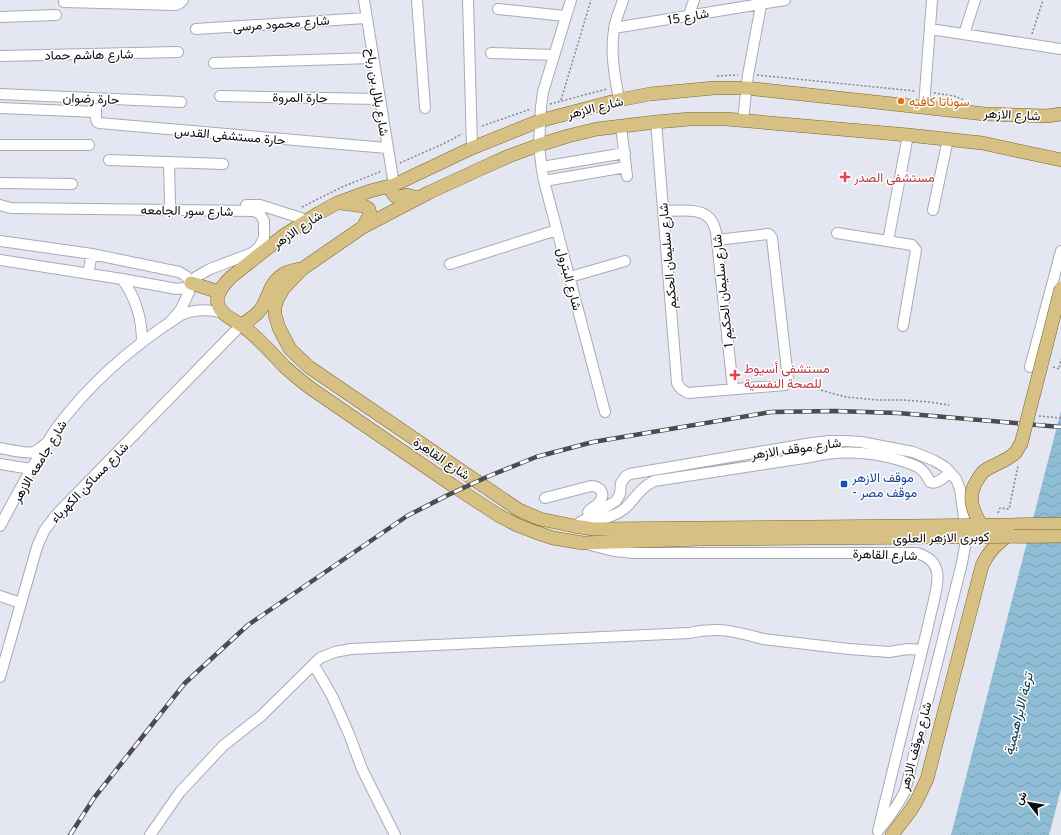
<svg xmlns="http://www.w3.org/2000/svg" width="1061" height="835" viewBox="0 0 1061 835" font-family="Overpass,Vazirmatn,sans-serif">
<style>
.water{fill:url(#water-waves)}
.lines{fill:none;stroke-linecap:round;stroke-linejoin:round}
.minor-casing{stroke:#a9abb4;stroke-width:12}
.major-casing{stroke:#7e6625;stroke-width:14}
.path{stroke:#85878e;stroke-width:1.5;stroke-dasharray:2 2;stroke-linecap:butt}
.minor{stroke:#fff;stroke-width:10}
.major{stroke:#d7c083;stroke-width:13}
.rail-casing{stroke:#4b4b50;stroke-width:4.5}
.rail{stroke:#fff;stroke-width:3;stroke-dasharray:9;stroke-linecap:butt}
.major-bridge-casing{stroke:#7e6625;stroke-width:14;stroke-linecap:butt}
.major-bridge{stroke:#d7c083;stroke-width:13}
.food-dot{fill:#e8710a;stroke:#fff;stroke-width:1.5}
.health-dot{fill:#e0444e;stroke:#fff;stroke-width:1.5}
.transit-dot{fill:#1a4fb4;stroke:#fff;stroke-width:1.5}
.labels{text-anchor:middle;stroke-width:3;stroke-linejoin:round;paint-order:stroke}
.street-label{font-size:13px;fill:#0c0c0f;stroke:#fff}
.food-label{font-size:13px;fill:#c56008;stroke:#fff;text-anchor:start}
.health-label{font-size:13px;fill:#be3a42;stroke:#fff;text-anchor:start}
.transit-label{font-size:13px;fill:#164399;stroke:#fff;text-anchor:start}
.water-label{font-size:14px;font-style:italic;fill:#103649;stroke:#fff}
</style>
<defs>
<pattern id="water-waves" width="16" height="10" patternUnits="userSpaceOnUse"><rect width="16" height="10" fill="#90bdd6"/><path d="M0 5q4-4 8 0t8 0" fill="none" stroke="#7ba1b6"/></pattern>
</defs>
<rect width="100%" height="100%" fill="#e4e6f1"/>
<!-- water -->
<path class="water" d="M1061,411V789L1049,835H951Z"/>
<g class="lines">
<defs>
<path id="minor" d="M364,0L394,185
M417,0L425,108
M468,0L472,148
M571,0L543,92L541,107L539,145L542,171L544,181L605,412
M64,2L176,5L180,3L183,0
M498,9L565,16
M689,15L694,0
M0,17L56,15
M614,28L785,0
M196,29L366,18
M930,29L1061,49
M964,34L975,0
M491,53L554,55
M0,56L178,52
M214,63L373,58
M0,94L181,102
M220,96L379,99
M96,98V119L97,122L99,123L387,148
M619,100C615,77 610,53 614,30C615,20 620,10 623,0
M924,106L932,0
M0,108L96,112
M743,120L748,75L762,0
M656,122L677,383C680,389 683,391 688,393L785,385L788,382V379L772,238L770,235L768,234L717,240
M621,126L627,176
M0,145H89
M109,160L223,164
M169,162L170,204
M542,167L625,153
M544,181L626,167
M0,183L72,184
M0,205L11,208L254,211L260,214L264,221V238L259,247L252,253L210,269L196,277L191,283L189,292L181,309L171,321
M246,205H260L307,220
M933,210L948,139
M663,211C678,211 705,206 713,223C714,225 715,229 716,232L733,389
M837,233L912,245L916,250L903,326
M0,241L92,254L179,272L186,276L191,283L185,288L177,289L122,279L0,260
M888,241L908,135
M450,264L557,230
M88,274L92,254
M570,277L625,261
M122,279C136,298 142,318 142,342
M1030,367L1061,251
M0,448C10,450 24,454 34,452C38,450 42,447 45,444
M0,464L31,469
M545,498L591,486C599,486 606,493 600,501C597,506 591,508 588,512
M585,523C599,519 613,518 624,509C636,499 638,489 654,481L811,457C840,450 869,451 899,460C914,465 922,465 930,482C937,485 944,477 950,473
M0,526C14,500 28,473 44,448C48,442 51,436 55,430C88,385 134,345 181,315C195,309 208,309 223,313
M574,526L616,501L620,494L621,483L626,476L630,474L812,443L829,441H846L861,442L913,452L933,460L945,467L956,479L960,489L964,518L965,546L962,563L905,791C897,807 889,817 878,831
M590,545L614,551L634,553H917C927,556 935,561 937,572C940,583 930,614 928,626C912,693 895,760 879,827
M0,596L21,603
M314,665L332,696L349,734L362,769L395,835
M0,677L37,547L44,531L56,515L241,325
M150,835L180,792L223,746L261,716L320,658L335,652L351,649L689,633C698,631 707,630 717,630C732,630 748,635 763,639L849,649L889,652L908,649L922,650"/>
<path id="major" d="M394,185L392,187V192L395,196L399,197L407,195L417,198
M341,203L364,206L369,209L370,214L363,227
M191,283L219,292
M241,325C250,320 258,314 263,306C266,300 268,294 271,288C277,276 288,270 302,269
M1009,525L1061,524
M704,528L594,529L574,526L540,519L519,510L309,367L290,349L279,328L275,315V306L278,298L283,289L302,269L363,227L428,193L480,169L509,156L539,145L568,136L597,129L656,122L690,119H726L908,135L982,143L1061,160
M701,539L583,543L553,538L535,532L517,525L498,515L452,485L319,394C307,386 296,377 285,367C272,354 260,339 245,328C236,320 222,317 218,304C215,294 224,284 231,277L283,236L319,213L337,203L370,191L394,185L472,148L539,121L619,100L650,94L714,88H746L985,114L1047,116L1061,114
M892,835L911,810L917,800L927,779L982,566C988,552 995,546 1007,536"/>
</defs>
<!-- minor casing -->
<use href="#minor" class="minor-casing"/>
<!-- major casing -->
<use href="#major" class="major-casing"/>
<!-- path -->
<path class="path" d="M1032,34L1043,0
M757,75L915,91
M717,76L738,75
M934,93L954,96L964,100
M561,100L591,0
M550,104L607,89
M482,126L531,109
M400,163L445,143L462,134
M302,207L342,187L382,171
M1053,367L1059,369L1061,359
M798,384L846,397L878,400H903L929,402L949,405
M1039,416L1061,418
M998,513L1000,508L1009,509L1018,466"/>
<!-- minor -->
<use href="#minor" class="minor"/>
<!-- major -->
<use href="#major" class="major"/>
<defs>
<path id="rail" d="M70,835L94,798L185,683L248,625L407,516L448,495L489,476L536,457L593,442L771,412L835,411L898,413L1061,427"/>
</defs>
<!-- rail casing -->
<use href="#rail" class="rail-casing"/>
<!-- rail -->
<use href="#rail" class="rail"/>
<defs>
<path id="major-bridge" d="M981,525C973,511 968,499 975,484C978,479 980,475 984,471C994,464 1008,461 1016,452C1018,449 1019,446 1021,444L1061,288
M704,528L1009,525
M701,539L1061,536"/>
</defs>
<!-- major-bridge casing -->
<use href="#major-bridge" class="major-bridge-casing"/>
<!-- major-bridge -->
<use href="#major-bridge" class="major-bridge"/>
</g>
<!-- markers -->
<circle class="food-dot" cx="901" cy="101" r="4"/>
<g class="health-dot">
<path d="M843 171h4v4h4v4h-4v4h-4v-4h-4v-4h4z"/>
<path d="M733 369h4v4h4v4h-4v4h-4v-4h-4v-4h4z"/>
</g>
<rect class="transit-dot" x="840" y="480" width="8" height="8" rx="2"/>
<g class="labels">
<!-- street labels -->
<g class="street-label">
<text transform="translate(688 16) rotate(-10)" y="5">شارع 15</text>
<text transform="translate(281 23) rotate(-4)" y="5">شارع محمود مرسى</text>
<text transform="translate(89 54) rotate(-1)" y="5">شارع هاشم حماد</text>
<text transform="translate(378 92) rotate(81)" y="5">شارع بلال بن رباح</text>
<text transform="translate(300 97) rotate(1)" y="5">حارة المروة</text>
<text transform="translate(91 98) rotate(2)" y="5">حارة رضوان</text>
<text transform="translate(595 107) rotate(-14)" y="5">شارع الازهر</text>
<text transform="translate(1012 114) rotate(3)" y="5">شارع الازهر</text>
<text transform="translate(230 135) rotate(5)" y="5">حارة مستشفى القدس</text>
<text transform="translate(187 210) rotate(1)" y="5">شارع سور الجامعه</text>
<text transform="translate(297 229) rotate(-34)" y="5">شارع الازهر</text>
<text transform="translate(667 256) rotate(-95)" y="5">شارع سليمان الحكيم</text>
<text transform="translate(570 279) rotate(75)" y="5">شارع البترول</text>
<text transform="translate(722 291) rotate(-96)" y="5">شارع سليمان الحكيم 1</text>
<text transform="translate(796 448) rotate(-8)" y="5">شارع موقف الازهر</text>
<text transform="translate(442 458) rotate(34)" y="5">شارع القاهرة</text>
<text transform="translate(39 461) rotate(-59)" y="5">شارع جامعه الازهر</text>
<text transform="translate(89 482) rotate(-46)" y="5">شارع مساكن الكهرباء</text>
<text transform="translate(941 537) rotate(-1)" y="5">كوبرى الازهر العلوى</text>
<text transform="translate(885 554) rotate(2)" y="5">شارع القاهرة</text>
<text transform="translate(915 746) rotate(-75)" y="5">شارع موقف الازهر</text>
</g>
<!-- food labels -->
<g class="food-label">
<text x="909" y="106">سوناتا كافيه</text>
</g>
<!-- health labels -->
<g class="health-label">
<text x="854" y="182">مستشفى الصدر</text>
<text x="744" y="373">مستشفى أسيوط<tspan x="744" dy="15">للصحة النفسية</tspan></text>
</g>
<!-- transit labels -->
<g class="transit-label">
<text x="852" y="482">موقف الازهر<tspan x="852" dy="15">- موقف مصر</tspan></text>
</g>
<!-- water labels -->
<g class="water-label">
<text transform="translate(1018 714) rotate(-76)" y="5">ترعة الابراهيمية</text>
</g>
</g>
<!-- north arrow -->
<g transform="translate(1029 803) rotate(301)" stroke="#ffffff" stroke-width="3" paint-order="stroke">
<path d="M0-3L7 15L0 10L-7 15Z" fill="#0c0c0f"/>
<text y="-6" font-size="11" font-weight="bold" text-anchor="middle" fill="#0c0c0f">ش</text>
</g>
</svg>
